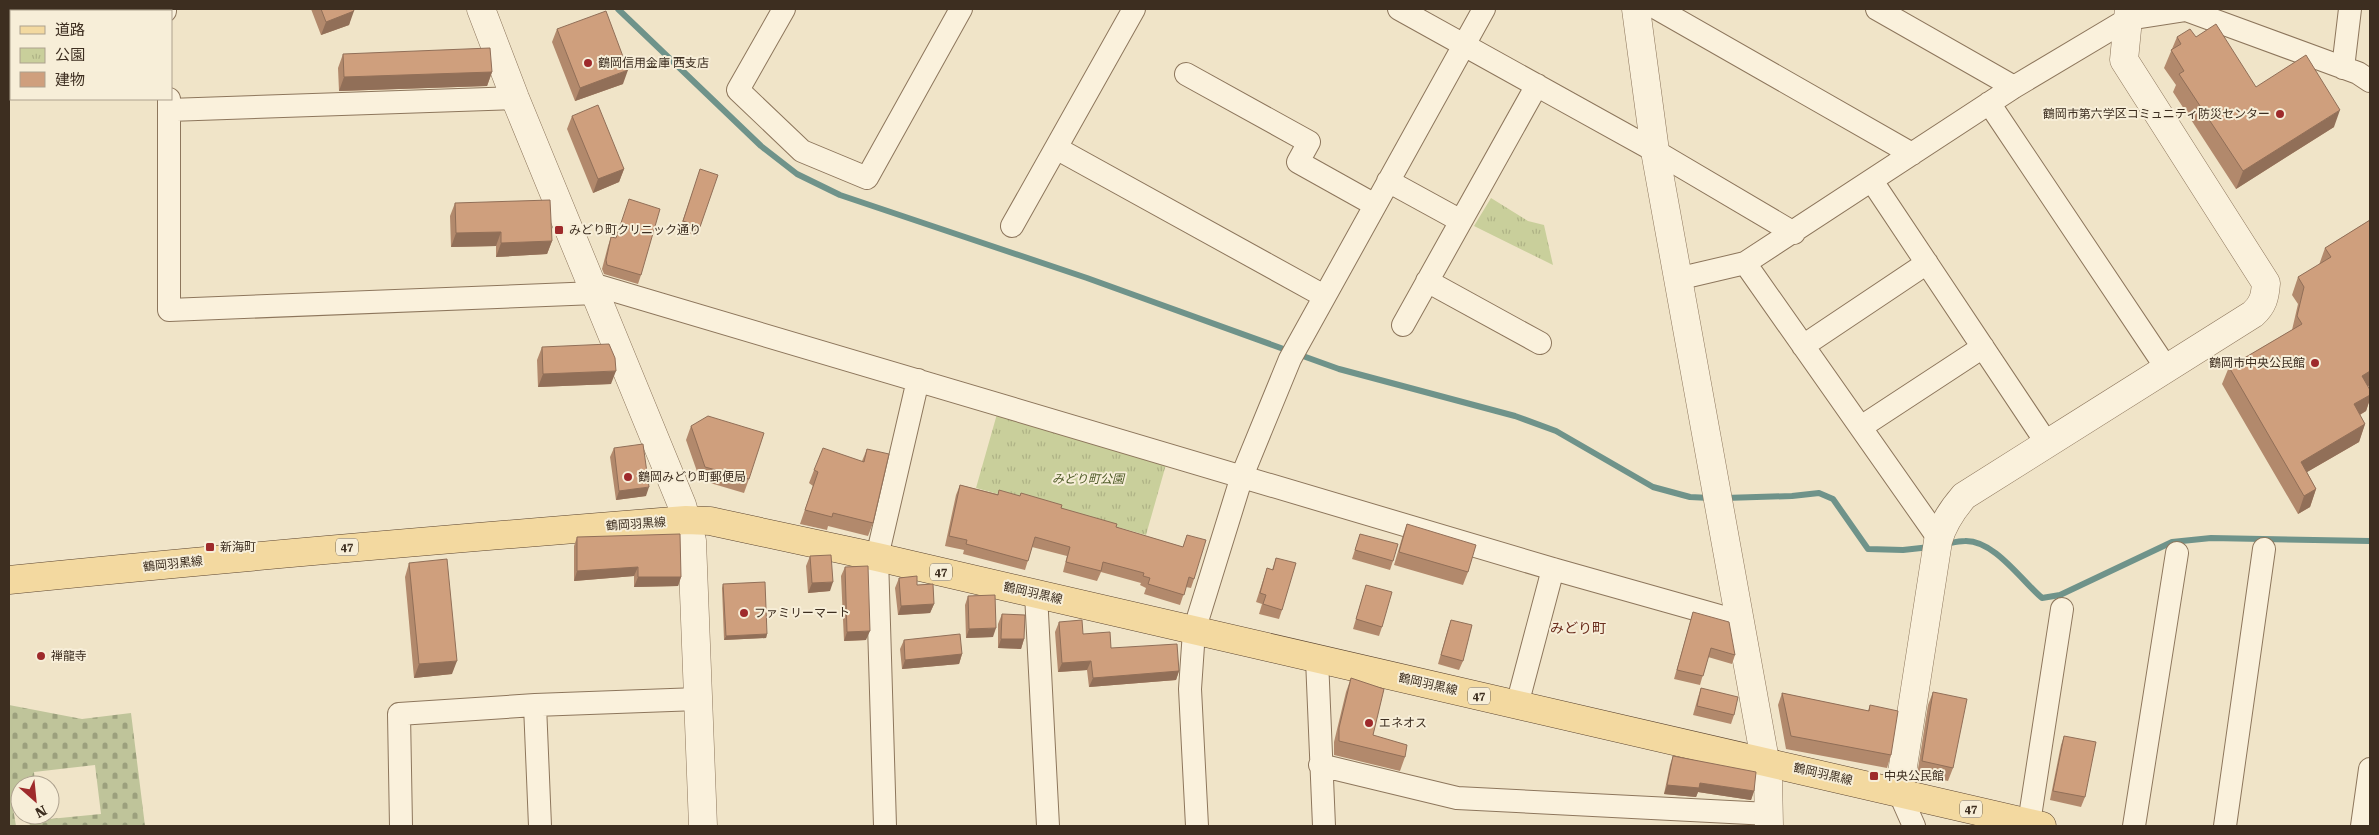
<svg xmlns="http://www.w3.org/2000/svg" width="2379" height="835" viewBox="0 0 2379 835" font-family="'Roboto Serif','Noto Sans JP',serif">
<style>
.cemetery{fill:url(#cemetery-stones)}
.park{fill:url(#park-tufts)}
.lines{fill:none;stroke-linecap:round;stroke-linejoin:round}
.stream{stroke:#6f938a;stroke-width:6}
.minor-casing{stroke:#8d765c;stroke-width:24}
.tertiary-casing{stroke:#8d765c;stroke-width:29}
.primary-casing{stroke:#5b4430;stroke-width:29}
.minor{stroke:#faf1dc;stroke-width:22}
.tertiary{stroke:#faf1dc;stroke-width:28}
.primary{stroke:#f3d9a0;stroke-width:28}
.wall{fill:#b2896c}
.shaded-wall{fill:#916f58}
.building{fill:#cf9f7d;stroke:#916f58}
.poi-dot{fill:#9e2a2b;stroke:#f7eed8;stroke-width:2}
.labels{text-anchor:middle;stroke-width:4;stroke-linejoin:round;paint-order:stroke}
.shield{fill:#f7eed8;stroke:#756857;stroke-width:1}
.shield-label{font-size:11px;font-weight:bold;fill:#3d2e20}
.poi-label{font-size:12px;fill:#3d2e20;stroke:#f7eed8;text-anchor:start}
.park-label{font-size:12px;font-style:italic;fill:#4d5a26;stroke:#f7eed8}
.street-label{font-size:12px;fill:#3d2e20;stroke:#f7eed8}
.neighbourhood-label{font-size:14px;fill:#6b2e1e;stroke:#f7eed8}
</style>
<defs>
<pattern id="cemetery-stones" width="16" height="16" patternUnits="userSpaceOnUse" patternTransform="scale(1.25)"><rect width="16" height="16" fill="#bfc49a"/><path d="M2 7V4a2 2 0 0 1 4 0v3zM10 15v-3a2 2 0 0 1 4 0v3z" fill="#9ca07d"/></pattern>
<pattern id="park-tufts" width="24" height="20" patternUnits="userSpaceOnUse" patternTransform="scale(1.25)"><rect width="24" height="20" fill="#c9cf9b"/><path d="M3 7l-1-3M5 7V3M7 7l1-3M15 17l-1-3M17 17v-4M19 17l1-3" fill="none" stroke="#aeb285"/></pattern>
</defs>
<rect width="100%" height="100%" fill="#f0e4c8"/>
<!-- cemetery -->
<path class="cemetery" d="M9,705L82,719L131,713L145,826H30L29,821L101,814L95,765L34,772L35,785H20V807L13,808L16,826H9Z"/>
<!-- park -->
<path class="park" d="M1491,198L1528,221L1544,225L1553,265L1474,226Z
M997,414L1167,461L1146,535L976,488Z"/>
<g class="lines">
<!-- stream -->
<path class="stream" d="M618,9L761,146L797,174L840,195L1087,278L1339,369L1515,416L1556,431L1653,487L1690,497L1710,498
M1725,498L1792,496L1819,493L1833,499L1868,549L1903,550L1930,547
M1945,544C1951,543 1958,541 1965,541C1994,540 2021,580 2042,598L2060,595L2172,542L2211,538L2370,541"/>
<defs>
<path id="minor" d="M165,9V11
M784,9L738,90L802,151L867,178L961,9
M1399,9L1655,151L1794,233
M1658,9L1912,154
M1877,9L2014,87
M2343,68L2350,9
M1186,74L1309,142L1298,162L1375,205
M169,99V310L596,293
M1989,103L2167,369
M169,110L515,98
M1056,148L1324,296
M1388,181L1461,221
M1872,181L2048,445
M1012,226L1134,9
M1745,263L1939,539
M1677,279L1745,263L2014,87L2128,19L2186,10L2358,73L2370,81
M1427,281L1540,343
M592,284L1553,569L1741,622
M1403,325L1537,85
M1803,346L1927,263
M1861,427L1983,347
M1036,594L1048,826
M1317,659L1324,826
M535,705L540,826
M1517,705L1553,569
M1320,765L1457,798L1769,814
M1899,792L1914,826
M2029,823L2062,609
M401,826L399,714L535,705L698,699
M885,826L877,557L918,380
M1197,826L1190,689L1194,631L1242,476L1290,359L1484,9
M2134,826L2177,553
M2225,826L2264,549
M2362,826L2370,769"/>
<path id="tertiary" d="M481,9L515,98L682,505L692,541L703,826
M1636,9L1655,151L1768,777L1769,826
M1899,792L1938,541C1943,523 1952,510 1964,496L2253,314C2263,305 2265,297 2266,283L2124,60L2129,9"/>
<path id="primary" d="M9,580C234,557 460,538 686,520L710,521L877,557L2042,826"/>
</defs>
<!-- minor casing -->
<use href="#minor" class="minor-casing"/>
<!-- tertiary casing -->
<use href="#tertiary" class="tertiary-casing"/>
<!-- primary casing -->
<use href="#primary" class="primary-casing"/>
<!-- minor -->
<use href="#minor" class="minor"/>
<!-- tertiary -->
<use href="#tertiary" class="tertiary"/>
<!-- primary -->
<use href="#primary" class="primary"/>
</g>
<!-- wall -->
<path class="wall" d="M311,9H353L349,25L321,35Z
M557,29L623,84L575,101L552,42Z
M2177,37H2196L2256,87L2334,127L2236,189L2173,92L2176,85L2164,68Z
M343,54L492,72L487,86L339,91L338,68Z
M572,116L624,169L619,182L593,193L567,129Z
M697,179L700,227L697,236L679,231Z
M455,203L552,241L547,254L496,257V246L451,247L450,216Z
M2370,220L2368,386L2370,390V399L2366,411L2360,415L2365,424L2359,442L2307,472L2316,489L2310,507L2298,514L2222,384L2229,367L2292,330L2298,304L2292,295L2298,277L2319,265L2325,248Z
M611,237L641,275L638,284L604,274L602,269L608,246Z
M542,347L611,384L538,387L537,360Z
M691,426L749,479L744,493L700,480L686,440Z
M614,448L646,496L616,500L610,457Z
M867,449L873,523L868,536L828,526L827,530L800,524L813,486L809,483L814,470L862,461Z
M960,485L997,494L1061,508L1116,527L1183,547L1187,535L1194,579L1191,588L1186,587L1180,605L1144,594L1146,588L1140,585L1141,583L1101,572L1097,581L1063,572L1067,556L1032,547L1025,570L963,554L964,550L945,546L956,495Z
M1407,524L1468,572L1463,585L1394,565L1402,538Z
M1360,534L1393,561L1390,570L1352,559Z
M577,537L681,577L678,586L634,587V576L574,581V546Z
M810,556L830,591L808,593L806,566Z
M1276,558L1282,610L1279,619L1259,614L1262,604L1256,602L1267,568L1272,570Z
M409,563L452,674L414,678L405,577Z
M845,567L866,640L844,641L841,576Z
M899,578L917,585L934,604L930,613L898,615L895,588Z
M723,584L767,634L766,638L724,640L722,588Z
M1366,585L1382,627L1379,636L1353,629Z
M968,596L993,637L966,638L965,605Z
M1693,612L1735,655L1732,664L1708,657L1700,685L1674,679Z
M1002,614L1024,639L1021,649L998,648V624Z
M1451,620L1463,661L1459,670L1438,664L1448,629Z
M1059,622L1111,648L1179,671L1176,680L1089,687L1087,670L1058,672L1055,632Z
M904,640L962,654L959,664L902,669L900,649Z
M1351,678L1373,735L1405,757L1400,771L1334,755V742L1346,692Z
M1701,688L1734,715L1731,724L1693,715L1698,697Z
M1933,692L1953,768L1948,781L1917,775L1928,705Z
M1782,693L1868,711L1870,705L1891,755L1887,768L1786,749L1778,705Z
M2064,736L2085,797L2081,807L2050,800L2061,745Z
M1673,756L1754,791L1751,800L1698,792L1696,797L1664,794L1670,765Z"/>
<!-- shaded-wall -->
<path class="shaded-wall" d="M354,11L349,25L321,35L326,22Z
M628,70L623,84L575,101L580,88Z
M492,72L487,86L339,91L344,77Z
M2340,110L2334,127L2236,189L2243,171Z
M624,169L619,182L593,193L598,179Z
M501,232L496,246L451,247L456,233Z
M552,241L547,254L496,257L501,243Z
M616,371L611,384L538,387L543,374Z
M2370,371V385L2356,394L2362,376Z
M2370,395V399L2366,411L2347,422L2354,404Z
M2365,424L2359,442L2295,479L2301,462Z
M649,487L646,496L616,500L619,491Z
M2316,489L2310,507L2298,514L2304,496Z
M638,567L634,576L574,581L577,571Z
M638,577H681L678,586L634,587Z
M833,582L830,591L808,593L812,583Z
M934,604L930,613L898,615L901,606Z
M996,628L993,637L966,638L969,629Z
M870,631L866,640L844,641L847,632Z
M767,634L766,638L724,640L726,636Z
M1001,639H1024L1021,649L998,648Z
M962,654L959,664L902,669L905,660Z
M457,661L452,674L414,678L419,664Z
M1091,661L1087,670L1058,672L1062,663Z
M1179,671L1176,680L1089,687L1093,678Z
M1700,783L1754,791L1751,800L1698,792L1696,797L1664,794L1667,785Z"/>
<!-- building -->
<path class="building" d="M321,9H353L354,11L326,22Z
M606,11L628,70L580,88L557,29Z
M2216,24L2256,87L2306,55L2340,110L2243,171L2179,74L2184,71L2171,50L2181,44L2177,37L2190,29L2196,37Z
M490,48L492,72L344,77L343,54Z
M598,105L624,169L598,179L572,116Z
M700,169L718,175L700,227L683,221Z
M629,199L660,209L641,275L607,265L606,260L611,237L616,238Z
M550,200L552,241L501,243V232L456,233L455,203Z
M2370,220V371L2362,376L2370,390V395L2354,404L2365,424L2301,462L2316,489L2304,496L2229,367L2302,324L2297,316L2304,287L2298,277L2331,257L2325,248Z
M609,344L615,358L616,371L543,374L542,347Z
M708,416L764,433L749,479L705,467L691,426Z
M643,444L649,487L619,491L614,448Z
M823,448L864,462L867,449L889,454L873,523L833,513L832,517L805,510L818,472L814,470Z
M960,485L998,495L999,490L1020,496L1021,493L1062,505L1061,508L1117,524L1116,527L1183,547L1187,535L1206,540L1194,579L1189,577L1184,595L1148,584L1150,578L1143,576L1144,573L1103,562L1101,571L1066,562L1070,547L1035,537L1028,561L966,544L967,540L949,536Z
M1407,524L1476,545L1468,572L1399,552Z
M680,534L681,577H638V567L577,571V537Z
M1360,534L1398,544L1393,561L1355,550Z
M831,555L833,582L812,583L810,556Z
M1276,558L1296,563L1282,610L1263,604L1266,595L1260,593L1267,568L1273,570Z
M447,559L457,661L419,664L409,563Z
M868,566L870,631L847,632L845,567Z
M917,576V585L933,584L934,604L901,606L899,578Z
M765,582L767,634L726,636L723,584Z
M1366,585L1392,592L1382,627L1356,619Z
M995,595L996,628L969,629L968,596Z
M1693,612L1729,622L1735,655L1711,648L1703,676L1677,670Z
M1002,614L1025,615L1024,639H1001Z
M1082,620L1083,634L1110,632L1111,648L1177,644L1179,671L1093,678L1091,661L1062,663L1059,622Z
M1451,620L1472,625L1463,661L1441,655Z
M960,634L962,654L905,660L904,640Z
M1351,678L1384,689L1373,735L1407,745L1405,757L1339,741V728Z
M1701,688L1738,697L1734,715L1697,706Z
M1933,692L1967,699L1953,768L1922,761Z
M1782,693L1869,711L1870,705L1898,711L1891,755L1791,736Z
M2064,736L2096,742L2085,797L2053,791Z
M1673,756L1756,772L1754,791L1700,783L1699,788L1667,785Z"/>
<!-- markers -->
<g class="poi-dot">
<circle cx="588" cy="63" r="5"/>
<circle cx="2280" cy="114" r="5"/>
<rect x="554" y="225" width="10" height="10" rx="2.5"/>
<circle cx="2315" cy="363" r="5"/>
<circle cx="628" cy="477" r="5"/>
<rect x="205" y="542" width="10" height="10" rx="2.5"/>
<circle cx="744" cy="613" r="5"/>
<circle cx="41" cy="656" r="5"/>
<circle cx="1369" cy="723" r="5"/>
<rect x="1869" y="771" width="10" height="10" rx="2.5"/>
</g>
<g class="labels">
<!-- shield labels -->
<g class="shield">
<rect x="336" y="538.5" width="22" height="17" rx="4"/>
<rect x="930" y="563.5" width="22" height="17" rx="4"/>
<rect x="1468" y="687.5" width="22" height="17" rx="4"/>
<rect x="1960" y="800.5" width="22" height="17" rx="4"/>
</g>
<g class="shield-label">
<text x="347" y="551">47</text>
<text x="941" y="576">47</text>
<text x="1479" y="700">47</text>
<text x="1971" y="813">47</text>
</g>
<!-- poi labels -->
<g class="poi-label">
<text x="598" y="67">鶴岡信用金庫 西支店</text>
<text x="2270" y="118" text-anchor="end">鶴岡市第六学区コミュニティ防災センター</text>
<text x="569" y="234">みどり町クリニック通り</text>
<text x="2305" y="367" text-anchor="end">鶴岡市中央公民館</text>
<text x="638" y="481">鶴岡みどり町郵便局</text>
<text x="220" y="551">新海町</text>
<text x="754" y="617">ファミリーマート</text>
<text x="51" y="660">禅龍寺</text>
<text x="1379" y="727">エネオス</text>
<text x="1884" y="780">中央公民館</text>
</g>
<!-- park labels -->
<g class="park-label">
<text x="1088" y="483">みどり町公園</text>
</g>
<!-- street labels -->
<g class="street-label">
<text transform="translate(636 524) rotate(-4)" y="4">鶴岡羽黒線</text>
<text transform="translate(173 564) rotate(-6)" y="4">鶴岡羽黒線</text>
<text transform="translate(1033 593) rotate(13)" y="4">鶴岡羽黒線</text>
<text transform="translate(1428 684) rotate(13)" y="4">鶴岡羽黒線</text>
<text transform="translate(1823 774) rotate(13)" y="4">鶴岡羽黒線</text>
</g>
<!-- neighbourhood labels -->
<g class="neighbourhood-label">
<text x="1578" y="633">みどり町</text>
</g>
</g>
<!-- border -->
<rect width="2379" height="835" fill="none" stroke="#3d2e20" stroke-width="20"/>
<!-- legend -->
<rect x="10" y="10" width="162" height="90" fill="#f7eed8" stroke="#ada18e"/>
<rect x="20" y="26" width="25" height="8" fill="#f3d9a0" stroke="#ada18e"/>
<text x="55" y="35" font-size="15" fill="#3d2e20">道路</text>
<rect x="20" y="48" width="25" height="15" fill="url(#park-tufts)" stroke="#ada18e"/>
<text x="55" y="60" font-size="15" fill="#3d2e20">公園</text>
<rect x="20" y="72" width="25" height="15" fill="#cf9f7d" stroke="#ada18e"/>
<text x="55" y="85" font-size="15" fill="#3d2e20">建物</text>
<!-- north arrow -->
<g transform="translate(35 800) rotate(153)"><circle r="24" fill="#f7eed8" stroke="#ada18e"/>
<path d="M0-4L9 19L0 12L-9 19Z" fill="#9e2a2b"/>
<text y="-8" font-size="14" font-weight="bold" text-anchor="middle" fill="#3d2e20">N</text>
</g>
</svg>
